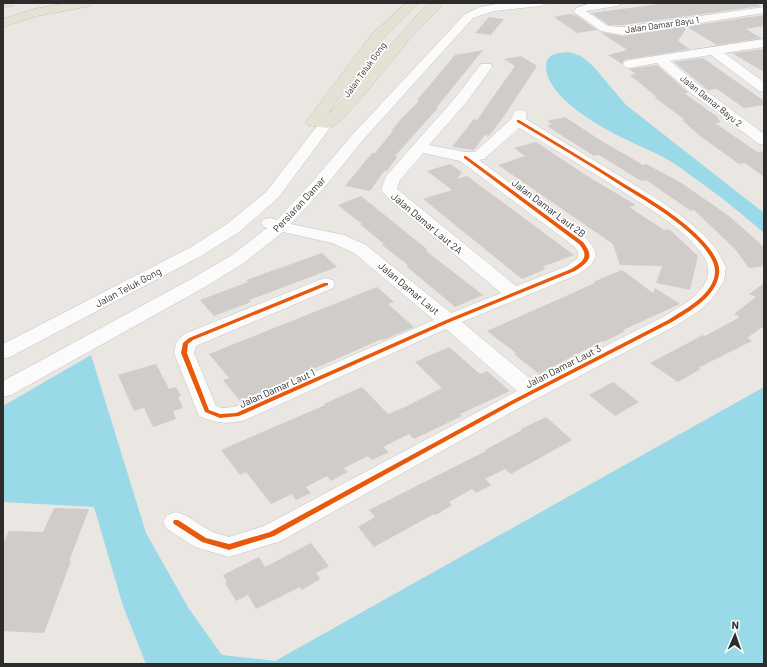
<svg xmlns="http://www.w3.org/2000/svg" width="767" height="667" viewBox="0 0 767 667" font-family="Barlow,sans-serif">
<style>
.water{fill:#99d9e8}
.building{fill:#cfccc9}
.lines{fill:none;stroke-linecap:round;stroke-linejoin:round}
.minor-casing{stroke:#c3c3c3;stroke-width:1}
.major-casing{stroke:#c6c4c2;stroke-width:1}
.minor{fill:#fcfbfb;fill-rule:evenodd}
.major{fill:#e6e1d5;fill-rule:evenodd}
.cycleway-casing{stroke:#fff;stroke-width:3}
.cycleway{fill:#e8590c;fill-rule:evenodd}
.labels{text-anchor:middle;stroke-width:3.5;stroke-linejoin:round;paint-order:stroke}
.far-street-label{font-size:9px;fill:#2c2c2c;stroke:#fff}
.street-label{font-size:10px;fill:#2c2c2c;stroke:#fff}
</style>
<rect width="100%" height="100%" fill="#eae6e2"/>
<!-- water -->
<path class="water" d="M569,52L581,56L594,67L626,105L764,213V233C736,208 705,185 675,164C660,154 641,147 625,139C600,127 546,97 546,66C546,53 559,53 569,52Z
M91,355L146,533L189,609L222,655L275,661L764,387V664H146L123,606L94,507L3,502V406Z"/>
<!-- building -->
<path class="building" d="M667,3H756L761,6L622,25H609L591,13Z
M570,14L576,15L600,32L622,36L764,15V26L746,29L761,38L717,45L687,27L678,41L690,49L629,59L624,60L622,64L608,55L627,50L597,30L577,33L554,17Z
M489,17L504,19L491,35L475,33Z
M764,49V72L732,53Z
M483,50L436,108H438L395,156L397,157L387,171L385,170L370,191L345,186L372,153H375L393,131H391L401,119L419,101L417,100L455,55Z
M521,56L537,66L502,119L489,136L485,135L474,150L452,147L474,119L477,120L515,66L504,59Z
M703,58L764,101V105L744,108L717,89L708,90L674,62Z
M657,65L689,93H684L719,118H717L721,122L715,123L757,152L764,151V177L745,163L739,164L700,136L682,120H685L654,97H657L630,75L636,74L629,69Z
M565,117L600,140L643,165L646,164L680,182L729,216L764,247V266L749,268L735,249L694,210L691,211L646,180L641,181L599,155L594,156L547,126L552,124L547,121Z
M536,142L587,176L636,205L629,207L664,230L669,229L698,256L690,290L656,283L662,266L620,265L613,244L498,165L525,156L514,148Z
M450,164L462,172L457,179L467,176L574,255L542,267L546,269L522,279L423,199L452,190L427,171Z
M361,196L428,250L426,251L483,295L455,307L406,266L408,265L382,245L384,244L360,224H362L338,205Z
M322,253L337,267L249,300L251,302L214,316L200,300L248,282L246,280Z
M622,270L653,293L655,288L680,304L623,330L625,331L604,342L602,341L539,374L514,354L516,353L487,331L595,283L593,282Z
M764,283V326L747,338L752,341L698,368L701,369L678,382L650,363L703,335L705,336L740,317L734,314L756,297L749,294Z
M377,287L394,302L388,304L414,327L383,340L382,339L240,401L223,380L229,378L209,354Z
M449,347L480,374L487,371L510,391L460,414L462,416L414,439L409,434L383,447L389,452L372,460L368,456L344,468L348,472L331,481L327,476L306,487L311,493L296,500L292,494L271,504L246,472L240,475L221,450L325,405L324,404L362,387L388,414L405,407L442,388L415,362Z
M156,364L169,389L176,387L181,396L178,397L183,408L173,411L176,419L153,427L144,408L134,411L118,375Z
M613,382L639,402L615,416L589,395Z
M546,417L572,440L511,474L505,469L485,479L491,485L476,493L472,489L449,502L452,505L436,515L434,514L374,547L358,527L375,517L369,510L486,451L485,450L522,430L521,429Z
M54,508L89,509L69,561H71L44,633L3,631V544L9,531L43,532Z
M311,543L329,566L316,573L320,579L302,590L300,587L256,609L248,595L236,601L225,583L227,582L223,575L259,557L265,567Z"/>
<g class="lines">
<defs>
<path id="minor" d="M502,3H547L541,6L494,11L473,18L363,140L324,188L291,224L344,235L366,245L451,313L501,293L391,201L381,190L386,176L456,97L481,64H491L492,67L466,103L429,145L465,152H475L511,119L515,111L520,110L525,111L527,114L526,119L656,198L679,214L703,234L717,250L726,267L724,281L712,299L699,311L677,325L519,408L281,541L229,557L195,547L167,529L163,522L167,515L176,512L185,515L212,532L229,537L264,526L517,391L446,329L245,420C228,425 215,423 199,416L174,353L176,343L184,334L319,280L326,278L333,280L335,284L333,288L196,346L194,353L216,406L222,408L234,407L434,320L354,253L332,243L283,232L244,263L205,287L11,395L3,397V381L191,279L232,255L267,228L264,227L261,223L264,219L270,218L277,220L312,182L353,134L465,14L480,7ZM519,128C553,148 587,169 620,190C646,206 685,229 702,254C706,259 709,267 708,274C705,295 679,307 663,317L534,382L462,322L579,274L591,265L596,256L594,248L587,239L479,160L484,159ZM423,153L460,161L575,247L578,252V258L567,266L516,286L397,189L400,180Z
M591,3H623L617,6L586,11L608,26L622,27L764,7V13L622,35L601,31L574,12L576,8Z
M764,39V47L724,53L764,82V92L759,91L711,55L670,61L701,87L764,134V145L759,144L691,93L657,63L629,68L625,67L623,64L625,61L629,60Z
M326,120L331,121L333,124L278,198L239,232L203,255L10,357L3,359V344L191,247L227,224L266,192L321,121Z"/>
<path id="major" d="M3,3H14L12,6L3,7Z
M67,3H92L90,6L37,16L3,27V19L34,9Z
M406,3H419L382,40L327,115L350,93L418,14L430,3H443C435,15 421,25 412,36C392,60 373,86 351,109C346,115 338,124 331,127C328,129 313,126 308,125L306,122L308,119L372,34Z"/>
</defs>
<!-- minor casing -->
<use href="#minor" class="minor-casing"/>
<!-- major casing -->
<use href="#major" class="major-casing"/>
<!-- minor -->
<use href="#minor" class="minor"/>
<!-- major -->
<use href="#major" class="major"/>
<defs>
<path id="cycleway" d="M517,120H519C555,141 591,163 626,185C653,201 682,218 704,242C711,250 721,262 719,274C716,297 690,311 672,322L513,404L274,536L229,550L202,542L174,524L173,522L174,520H178L206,538L229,544L270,532L509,402L668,320C685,309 715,294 715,271C715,263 710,256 705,249C685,224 651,204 623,187C588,164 552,143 517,122Z
M464,156H466L583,242C595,257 589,262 575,271L450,322L239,416L220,418L205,412L181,353L183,343L189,338L324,283H328V285L193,340L188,344L187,353L209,410L220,414L236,413L446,320L571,269C583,261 590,257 579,244L464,158Z"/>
</defs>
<!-- cycleway casing -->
<use href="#cycleway" class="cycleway-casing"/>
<!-- cycleway -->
<use href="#cycleway" class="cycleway"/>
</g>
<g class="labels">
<!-- far-street labels -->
<g class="far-street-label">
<text transform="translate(662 25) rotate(-8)" y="3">Jalan Damar Bayu 1</text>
<text transform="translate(365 70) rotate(-54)" y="3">Jalan Teluk Gong</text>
<text transform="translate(711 101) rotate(39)" y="3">Jalan Damar Bayu 2</text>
</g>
<!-- street labels -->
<g class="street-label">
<text transform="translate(299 204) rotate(-47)" y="4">Persiaran Damar</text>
<text transform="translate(549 208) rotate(37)" y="4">Jalan Damar Laut 2B</text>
<text transform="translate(427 223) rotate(40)" y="4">Jalan Damar Laut 2A</text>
<text transform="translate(128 287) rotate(-28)" y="4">Jalan Teluk Gong</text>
<text transform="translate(409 288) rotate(40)" y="4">Jalan Damar Laut</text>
<text transform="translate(563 366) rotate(-27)" y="4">Jalan Damar Laut 3</text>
<text transform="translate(277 388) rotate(-24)" y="4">Jalan Damar Laut 1</text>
</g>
</g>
<!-- border -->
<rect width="767" height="667" fill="none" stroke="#2c2c2c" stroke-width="8"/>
<!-- north arrow -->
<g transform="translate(735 635) rotate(2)" stroke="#ffffff" stroke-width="3" paint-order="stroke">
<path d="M0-3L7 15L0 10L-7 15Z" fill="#2c2c2c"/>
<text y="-6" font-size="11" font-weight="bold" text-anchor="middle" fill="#2c2c2c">N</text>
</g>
</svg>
